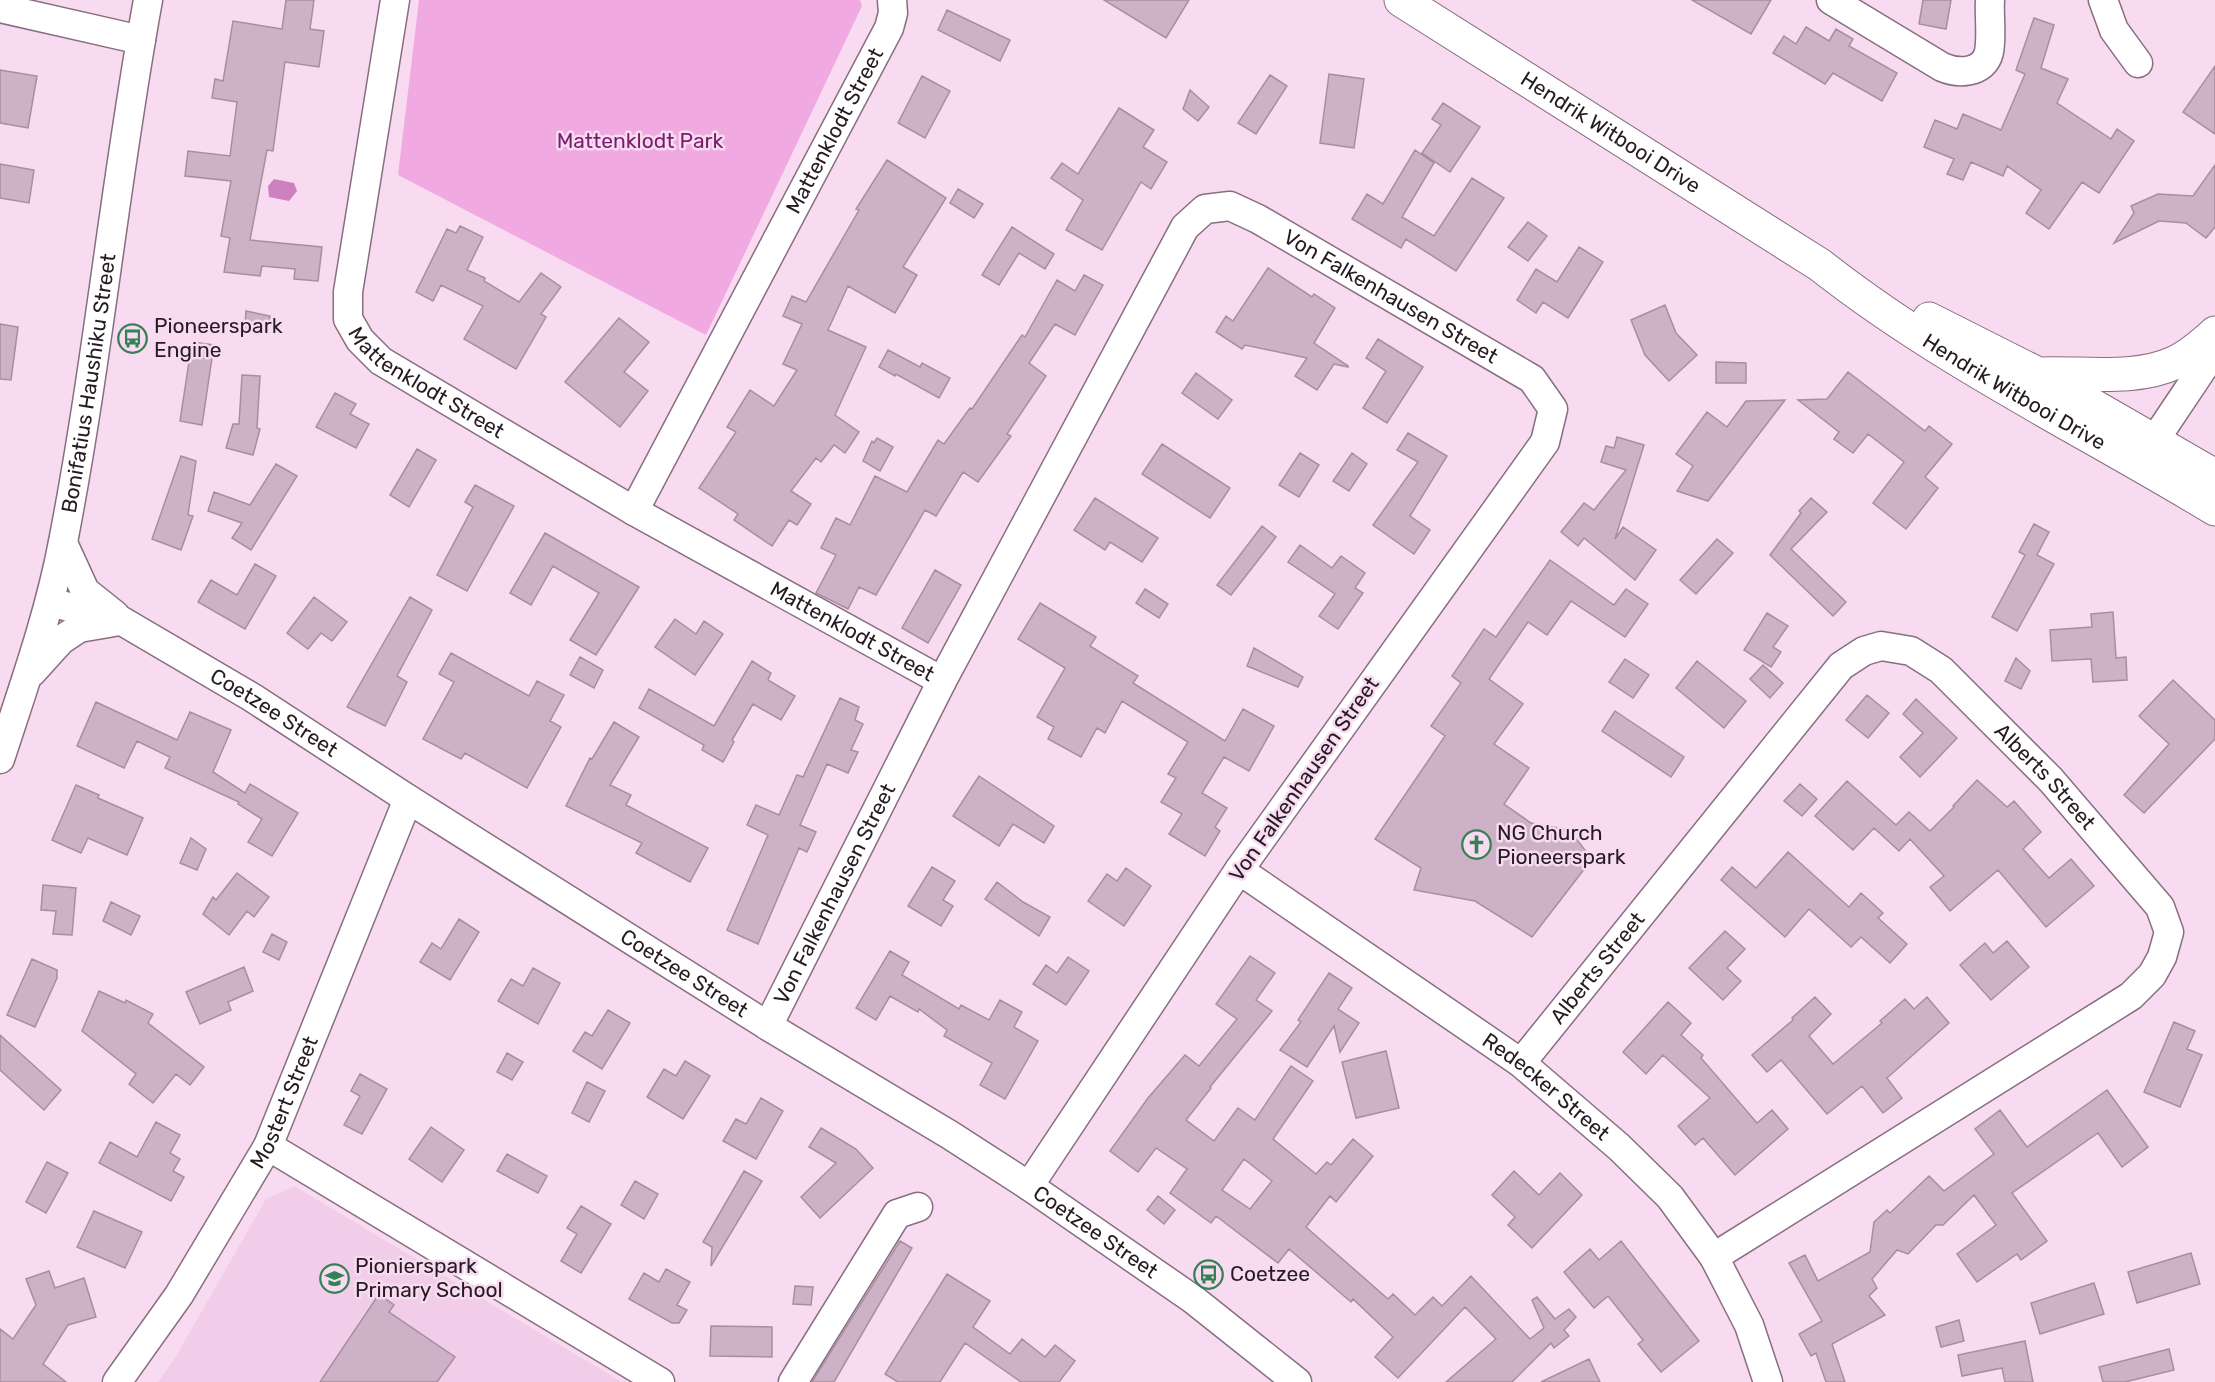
<svg xmlns="http://www.w3.org/2000/svg" width="2215" height="1382" viewBox="0 0 2215 1382" font-family="Rubik,sans-serif">
<style>
.built{fill:#f1cde9}
.green{fill:#f0aae1}
.water{fill:#cd81bf}
.building{fill:#cdb1c7;stroke:#a88da2;stroke-width:1.5;fill-rule:evenodd}
.lines{fill:none;stroke-linecap:round;stroke-linejoin:round}
.minor-casing{stroke:#886e82;stroke-width:31}
.major-casing{stroke:#886e82;stroke-width:35}
.minor{stroke:#fff;stroke-width:28}
.major{stroke:#fff;stroke-width:33}
.labels{text-anchor:middle;stroke-width:5;stroke-linejoin:round;paint-order:stroke}
.street-label{font-size:21px;fill:#251b23;stroke:#f8dbf1}
.park-label{font-size:21px;fill:#781d6c;stroke:#f8dbf1}
.poi-label{font-size:21px;fill:#251b23;stroke:#f8dbf1;text-anchor:start}
</style>
<rect width="100%" height="100%" fill="#f8dbf1"/>
<!-- built -->
<path class="built" d="M294,1186L622,1382H158L175,1358L266,1199Z"/>
<!-- green -->
<path class="green" d="M419,0H860L862,6L706,335L398,175Z"/>
<!-- water -->
<path class="water" d="M274,179L294,183L297,191L289,201L269,197L268,186Z"/>
<!-- building -->
<path class="building" d="M286,0H314L310,29L324,31L319,67L285,62L273,151L267,150L250,240L322,247L318,281L294,279L295,269L262,266L260,276L224,272L230,238L221,236L231,181L185,176L188,151L230,156L237,102L212,98L215,79L223,81L233,21L282,29Z
M1104,0H1189L1166,38Z
M1692,0H1771L1751,34Z
M1923,0H1951L1946,29L1919,24Z
M947,10L1010,40L1000,61L938,30Z
M2034,18L2054,25L2041,68L2068,79L2057,103L2111,139L2117,129L2134,141L2099,193L2082,182L2049,229L2026,213L2041,190L2007,166L2003,176L1971,162L1963,180L1947,174L1954,159L1924,147L1935,120L1957,129L1963,114L2001,130L2025,74L2016,70Z
M1806,27L1829,41L1836,29L1853,39L1849,46L1897,73L1882,101L1833,73L1825,84L1773,53L1784,36L1796,44Z
M2215,66V134L2183,112Z
M0,70L37,76L28,128L0,123Z
M1329,74L1364,79L1354,148L1320,143Z
M1270,75L1287,86L1256,134L1238,123Z
M922,76L950,91L925,138L898,123Z
M1190,90L1209,107L1198,121L1183,109Z
M1443,103L1480,127L1450,172L1422,153L1441,125L1432,119Z
M1119,108L1154,130L1143,147L1167,162L1151,189L1141,182L1102,250L1066,230L1083,200L1051,178L1062,163L1078,174Z
M1415,150L1434,163L1402,217L1434,236L1472,178L1504,198L1456,271L1406,239L1401,248L1352,219L1367,194L1383,204Z
M887,160L946,198L903,267L917,275L895,313L848,286L828,330L866,347L835,415L859,432L845,453L834,445L821,462L816,458L791,491L811,504L797,525L789,520L772,546L734,520L738,514L699,488L736,432L727,427L750,390L774,406L797,370L783,364L802,324L783,316L792,296L806,302L859,210L856,209Z
M0,164L34,170L29,203L0,198Z
M2215,165V227L2206,238L2186,223L2159,221L2114,243L2134,213L2131,206L2158,194L2193,196Z
M958,189L983,204L974,218L950,203Z
M1528,222L1547,236L1528,261L1508,247Z
M460,226L483,237L467,270L485,278L484,281L519,302L541,273L561,287L541,314L546,317L516,369L464,339L483,306L441,285L433,301L416,292L447,229L456,233Z
M1012,227L1054,254L1045,269L1019,253L999,285L982,275Z
M1579,247L1603,262L1568,318L1543,302L1536,313L1517,300L1536,269L1557,282Z
M1268,268L1312,297L1314,294L1335,308L1314,343L1348,366V367L1334,364L1317,390L1295,376L1307,358L1245,345L1242,349L1216,332L1226,316L1233,321Z
M1084,275L1103,285L1075,335L1055,324L1029,363L1046,376L1007,434L1011,436L978,482L963,472L936,516L925,510L876,595L859,587L848,609L816,593L836,555L821,548L836,518L850,525L875,476L907,492L938,440L944,444L970,408L972,409L1022,335L1025,337L1057,280L1075,291Z
M1665,305L1676,333L1697,355L1669,381L1645,355L1631,320Z
M246,311L270,316L267,332L245,328Z
M619,318L649,342L624,372L648,391L620,427L565,382Z
M0,324L18,327L11,380L0,379Z
M1378,339L1423,367L1387,423L1363,408L1386,371L1366,358Z
M192,342L214,345L202,425L180,421Z
M888,350L920,367L922,363L950,378L939,398L896,374L895,376L879,367Z
M1716,362L1746,363V383H1716Z
M1848,372L1925,431L1929,426L1952,444L1925,477L1938,488L1906,529L1873,503L1904,462L1868,434L1853,453L1834,439L1839,432L1798,400L1827,399Z
M1196,373L1232,400L1218,419L1182,393Z
M242,375L260,376L257,428L260,429L253,455L226,448L233,424H239Z
M335,393L356,404L350,414L369,424L356,448L316,427Z
M1785,400L1708,501L1677,491L1693,466L1676,454L1707,412L1727,427L1746,401Z
M1408,433L1447,456L1410,516L1430,530L1414,554L1373,525L1418,462L1397,450Z
M1617,437L1644,445L1615,539L1623,527L1656,550L1635,580L1584,538L1578,546L1561,532L1584,503L1594,510L1626,470L1601,462L1606,446L1614,448Z
M877,438L893,447L880,471L863,461L872,441L874,443Z
M1162,444L1230,488L1210,518L1142,474Z
M417,449L436,460L409,507L390,495Z
M1300,453L1319,465L1299,497L1279,485Z
M1352,453L1367,464L1349,491L1333,481Z
M181,456L196,461L188,515L193,516L181,550L152,539Z
M276,464L297,476L251,550L232,538L242,523L208,511L214,492L250,505Z
M475,485L514,506L467,591L437,575L473,507L465,502Z
M1095,498L1158,538L1142,562L1110,542L1105,550L1074,530Z
M1811,498L1827,512L1791,549L1846,602L1833,616L1770,555L1801,513L1799,511Z
M2034,524L2049,532L2037,555L2054,564L2017,631L1992,617L2025,555L2019,552Z
M1262,526L1276,537L1231,595L1217,585Z
M545,533L639,587L596,655L570,640L599,593L553,566L531,605L510,593Z
M1717,539L1733,553L1696,594L1680,580Z
M1300,545L1332,568L1341,556L1365,573L1355,588L1363,593L1338,629L1319,616L1335,594L1288,562Z
M1550,560L1614,605L1626,589L1648,604L1625,637L1571,601L1547,635L1528,622L1489,679L1523,704L1494,744L1529,768L1504,804L1531,823L1563,829L1574,836L1592,859L1532,937L1475,901L1414,890L1421,868L1375,839L1445,736L1431,726L1461,683L1452,676L1484,629L1496,637Z
M255,564L276,576L245,629L198,602L211,580L237,595Z
M935,570L961,585L928,643L902,628Z
M1145,589L1168,604L1159,618L1136,603Z
M314,597L347,622L332,641L321,633L308,649L287,633Z
M410,597L432,610L397,676L407,682L385,726L347,707Z
M1040,603L1096,637L1090,646L1138,676L1133,683L1225,741L1243,709L1274,726L1249,771L1224,757L1202,793L1227,808L1215,827L1220,831L1205,856L1169,834L1182,814L1161,802L1176,778L1168,774L1188,742L1122,701L1105,733L1097,728L1081,757L1048,739L1054,727L1037,717L1065,668L1018,639Z
M2113,612L2116,658L2126,657L2127,680L2093,682L2091,659L2052,661L2050,630L2092,627L2091,614Z
M1767,613L1788,626L1773,647L1781,652L1771,667L1744,650Z
M675,619L696,634L704,621L723,634L695,675L655,647Z
M1254,648L1303,677L1298,687L1247,666Z
M451,653L529,696L537,681L564,695L550,721L561,727L527,788L465,753L461,759L423,739L454,682L439,674Z
M580,657L603,670L594,688L570,675Z
M2016,658L2030,671L2021,689L2005,681Z
M1625,659L1649,675L1633,698L1609,682Z
M752,661L771,673L768,680L795,696L781,720L753,704L732,740L734,742L723,762L702,750L704,745L639,708L649,689L714,726Z
M1697,661L1746,701L1724,728L1676,688Z
M1763,665L1783,683L1770,698L1750,679Z
M2173,680L2215,720V739L2144,813L2124,795L2169,744L2139,716Z
M1867,695L1889,713L1868,738L1846,720Z
M840,698L859,707L855,720L863,724L851,750L858,752L848,773L827,764L800,825L816,832L807,852L799,848L758,944L727,930L768,835L747,825L756,805L779,815L797,775L803,777Z
M1916,699L1957,738L1920,777L1900,757L1923,733L1903,714Z
M96,702L177,740L190,712L231,730L213,772L245,793L250,784L298,813L272,856L248,842L262,819L238,804L239,802L165,768L170,757L137,741L124,768L77,746Z
M1615,711L1684,757L1671,777L1602,731Z
M614,722L639,737L610,785L631,795L626,805L708,848L690,882L636,853L642,843L566,806L590,758L592,759Z
M979,776L1054,826L1044,843L1013,824L999,846L953,816Z
M1977,780L2007,807L2014,801L2041,832L2023,849L2049,878L2071,859L2094,886L2046,927L1998,870L1950,911L1930,887L1944,876L1910,839L1899,851L1874,828L1853,850L1815,816L1847,781L1896,825L1909,812L1930,831L1954,807L1953,806Z
M1800,784L1817,799L1802,816L1784,801Z
M76,785L99,795L98,798L143,818L127,855L88,838L81,853L52,840Z
M191,838L206,849L197,870L180,863Z
M1788,852L1849,907L1861,893L1883,913L1878,918L1907,944L1890,963L1861,937L1851,947L1809,909L1785,937L1721,880L1732,867L1756,888Z
M932,867L955,881L943,900L953,906L941,926L908,906Z
M1126,868L1151,886L1124,926L1088,901L1107,874L1117,881Z
M237,873L269,897L254,917L247,911L229,935L203,914L213,897L216,900Z
M997,882L1023,902L1050,917L1039,936L985,899Z
M43,885L76,888L72,935L53,934L56,911L41,910Z
M111,902L140,916L131,935L103,921Z
M459,919L479,932L450,980L420,962L432,943L441,949Z
M1725,931L1745,949L1727,968L1741,981L1723,1000L1689,968Z
M272,934L287,942L279,960L263,952Z
M2007,941L2029,967L1991,1000L1960,965L1985,943L1993,953Z
M890,951L909,962L902,975L959,1009L961,1005L989,1020L1000,1000L1022,1012L1014,1027L1038,1041L1005,1099L980,1085L992,1063L944,1036L947,1030L919,1009L918,1012L890,996L876,1020L856,1008Z
M1250,956L1275,973L1256,1000L1272,1011L1210,1087L1211,1088L1186,1120L1214,1141L1238,1108L1255,1120L1291,1066L1313,1081L1273,1139L1316,1174L1327,1162L1331,1165L1353,1139L1373,1156L1336,1202L1330,1196L1306,1227L1388,1299L1393,1294L1415,1315L1433,1297L1442,1306L1471,1276L1530,1339L1544,1328L1532,1300L1537,1297L1555,1319L1569,1309L1576,1317L1564,1330L1569,1336L1554,1348L1551,1343L1512,1382H1446L1496,1339L1465,1307L1398,1378L1375,1357L1393,1337L1353,1299L1351,1302L1289,1249L1278,1263L1216,1216L1211,1223L1170,1193L1187,1169L1156,1148L1138,1172L1110,1151L1148,1098L1185,1055L1199,1066L1237,1019L1216,1004ZM1244,1159L1272,1181L1250,1209L1222,1190Z
M1068,957L1089,971L1066,1005L1033,984L1046,965L1057,973Z
M32,959L57,970V978L35,1027L7,1015Z
M244,967L253,991L228,1002L231,1010L200,1024L186,992Z
M533,968L560,983L538,1024L498,1001L511,979L523,986Z
M1329,973L1352,988L1338,1009L1359,1023L1340,1052L1334,1026L1307,1067L1280,1050L1301,1022L1298,1020Z
M99,991L125,1003L126,1000L153,1014L148,1023L204,1067L190,1085L176,1074L153,1103L129,1084L136,1074L82,1031Z
M1815,997L1831,1014L1809,1036L1833,1064L1882,1023L1880,1021L1905,999L1914,1009L1927,997L1949,1023L1887,1078L1902,1098L1883,1113L1862,1086L1827,1114L1781,1060L1767,1072L1752,1055L1793,1020L1792,1018Z
M1668,1002L1691,1023L1681,1035L1703,1055L1701,1058L1757,1123L1772,1110L1788,1129L1735,1175L1703,1138L1695,1145L1678,1126L1710,1098L1663,1055L1646,1074L1623,1052Z
M608,1010L630,1023L602,1069L573,1051L585,1032L592,1036Z
M2174,1022L2195,1031L2187,1049L2202,1055L2180,1107L2144,1092Z
M0,1035L61,1090L44,1110L0,1070Z
M1386,1051L1399,1108L1356,1118L1342,1062Z
M507,1053L523,1062L512,1080L497,1072Z
M685,1061L710,1076L683,1119L647,1097L664,1069L676,1076Z
M360,1074L387,1089L362,1134L344,1125L360,1096L351,1091Z
M587,1082L605,1091L589,1122L572,1113Z
M2107,1090L2148,1147L2122,1167L2098,1133L2012,1193L2047,1241L2021,1260L2017,1254L1977,1282L1957,1254L1996,1225L1974,1195L1943,1225H1936L1908,1254L1897,1250L1872,1279L1877,1288L1869,1296L1885,1315L1832,1344L1845,1382H1826L1816,1353L1811,1356L1799,1334L1822,1321L1789,1263L1805,1255L1818,1281L1870,1252L1874,1222L1887,1210L1890,1213L1929,1176L1944,1191L1994,1154L1975,1129L2000,1110L2027,1147Z
M761,1098L783,1111L756,1159L723,1141L736,1119L746,1124Z
M156,1122L180,1135L170,1153L180,1159L173,1171L184,1177L171,1201L99,1163L110,1142L137,1157Z
M431,1127L464,1150L442,1182L409,1159Z
M821,1128L856,1149L873,1168L820,1218L801,1197L836,1163L809,1147Z
M507,1154L547,1176L538,1193L497,1171Z
M47,1162L68,1173L46,1213L26,1202Z
M744,1171L762,1181L711,1266L712,1247L703,1242Z
M1514,1171L1539,1195L1560,1173L1582,1195L1532,1248L1508,1225L1515,1217L1492,1195Z
M635,1181L658,1194L644,1219L621,1205Z
M1158,1196L1175,1210L1164,1224L1147,1210Z
M581,1206L611,1224L581,1273L561,1261L577,1234L567,1228Z
M94,1211L142,1232L125,1268L77,1247Z
M900,1241L912,1248L834,1382H812Z
M1621,1241L1699,1341L1661,1372L1638,1344L1643,1340L1608,1296L1594,1308L1564,1272L1590,1249L1599,1260Z
M2191,1253L2200,1284L2137,1303L2128,1272Z
M666,1269L690,1282L677,1305L687,1310L679,1323H672L629,1299L644,1273L659,1282Z
M49,1271L55,1288L84,1278L96,1317L68,1325L43,1364L66,1382H0V1329L13,1339L36,1305L26,1279Z
M947,1274L990,1301L973,1327L1010,1354L1022,1339L1045,1357L1055,1345L1075,1361L1059,1382H1021L965,1343L940,1382H898L885,1374Z
M2094,1283L2104,1314L2040,1334L2031,1303Z
M795,1286L813,1287L811,1305L793,1304Z
M379,1294L394,1305L389,1312L455,1357L437,1382H320Z
M1959,1320L1964,1341L1941,1347L1936,1327Z
M711,1326L772,1327V1357L710,1356Z
M2025,1341L2033,1382H2005L2002,1368L1962,1376L1958,1355Z
M2169,1349L2174,1370L2125,1382H2103L2099,1367Z
M1589,1359L1600,1382H1541Z"/>
<g class="lines">
<defs>
<g id="minor">
<path id="s1" d="M395,0L348,292V319L360,340L381,361L634,511L942,681"/>
<path d="M1831,0L1942,67C1958,74 1984,74 1989,52C1992,36 1989,16 1990,0"/>
<path d="M2103,0L2114,30L2138,63"/>
<path d="M0,8L141,40"/>
<path d="M2142,459L2215,350"/>
<path id="s2" d="M634,511L889,28L893,13L892,0"/>
<path d="M63,543L85,591L115,615"/>
<path id="s3" d="M50,602L122,621L253,698L408,799L768,1026L950,1135L1029,1186L1194,1300L1297,1382"/>
<path d="M32,672L61,640L79,628L114,622"/>
<path id="s4" d="M0,759C23,688 49,616 63,542C98,362 115,180 148,0"/>
<path id="s5" d="M1239,870L1521,1063L1619,1147L1670,1197L1714,1257L1749,1325L1768,1382"/>
<path id="s6" d="M768,1026L942,681L1185,227L1205,209L1230,206L1258,219L1532,379L1553,409L1545,442L1239,870L1029,1186"/>
<path id="s7" d="M1521,1063L1841,666L1864,651L1881,646L1911,651L1941,670L2051,780L2160,907L2169,932L2162,957L2152,975L2131,996L1714,1257"/>
<path d="M268,1146L660,1382"/>
<path id="s8" d="M117,1382L179,1295L268,1146L408,799"/>
<path d="M793,1382L897,1214L918,1207"/>
</g>
<g id="major">
<path id="s9" d="M1401,0L1820,265C1942,361 2083,429 2215,509"/>
<path d="M1929,319L2038,374L2215,476"/>
<path d="M2040,374C2082,372 2135,381 2174,363C2189,356 2202,345 2215,333"/>
</g>
</defs>
<!-- minor casing -->
<use href="#minor" class="minor-casing"/>
<!-- major casing -->
<use href="#major" class="major-casing"/>
<!-- minor -->
<use href="#minor" class="minor"/>
<!-- major -->
<use href="#major" class="major"/>
</g>
<!-- icons -->
<defs>
<symbol id="bus-ring" viewBox="-11 -11 22 22"><circle r="9.5" fill="#f8dbf1" stroke="#338253" stroke-width="1.5"/><path d="M-5-6H5V4H4V6H2V4H-2V6H-4V4H-5ZM-3.5-4V0h7V-4ZM-3.5 1.2v1.5H-2V1.2ZM2 1.2v1.5H3.5V1.2Z" fill="#338253"/></symbol>
<symbol id="church-ring" viewBox="-11 -11 22 22"><circle r="9.5" fill="#f8dbf1" stroke="#338253" stroke-width="1.5"/><path d="M-1.2-6h2.4v3.5h3.3v2.4h-3.3V6h-2.4V-.1h-3.3v-2.4h3.3Z" fill="#338253"/></symbol>
<symbol id="school-ring" viewBox="-11 -11 22 22"><circle r="9.5" fill="#f8dbf1" stroke="#338253" stroke-width="1.5"/><path d="M0-5L7-2L0 1L-7-2ZM-4 1L0 2.5L4 1V4Q0 6-4 4Z" fill="#338253"/></symbol>
</defs>
<g fill-rule="evenodd">
<use href="#bus-ring" x="116" y="322" width="33" height="33"/>
<use href="#church-ring" x="1460" y="828" width="33" height="33"/>
<use href="#bus-ring" x="1192" y="1258" width="33" height="33"/>
<use href="#school-ring" x="318" y="1262" width="33" height="33"/>
</g>
<g class="labels">
<!-- street labels -->
<g class="street-label">
<text dy="7" stroke="none"><textPath href="#s2" startOffset="430">Mattenklodt Street</textPath></text>
<text dy="7" stroke="none"><textPath href="#s9" startOffset="248">Hendrik Witbooi Drive</textPath></text>
<text dy="7" stroke="none"><textPath href="#s6" startOffset="1138">Von Falkenhausen Street</textPath></text>
<text dy="7" stroke="none"><textPath href="#s1" startOffset="426">Mattenklodt Street</textPath></text>
<text dy="7" stroke="none"><textPath href="#s4" startOffset="387">Bonifatius Haushiku Street</textPath></text>
<text dy="7" stroke="none"><textPath href="#s9" startOffset="728">Hendrik Witbooi Drive</textPath></text>
<text dy="7" stroke="none"><textPath href="#s1" startOffset="920">Mattenklodt Street</textPath></text>
<text dy="7" stroke="none"><textPath href="#s3" startOffset="252">Coetzee Street</textPath></text>
<text dy="7" stroke="none"><textPath href="#s7" startOffset="770">Alberts Street</textPath></text>
<text transform="translate(1304 779) rotate(-55)" y="7">Von Falkenhausen Street</text>
<text dy="7" stroke="none"><textPath href="#s6" startOffset="148">Von Falkenhausen Street</textPath></text>
<text dy="7" stroke="none"><textPath href="#s7" startOffset="122">Alberts Street</textPath></text>
<text dy="7" stroke="none"><textPath href="#s3" startOffset="738">Coetzee Street</textPath></text>
<text dy="7" stroke="none"><textPath href="#s5" startOffset="376">Redecker Street</textPath></text>
<text dy="7" stroke="none"><textPath href="#s8" startOffset="327">Mostert Street</textPath></text>
<text dy="7" stroke="none"><textPath href="#s3" startOffset="1224">Coetzee Street</textPath></text>
</g>
<!-- park labels -->
<g class="park-label">
<text x="640" y="148">Mattenklodt Park</text>
</g>
<!-- poi labels -->
<g class="poi-label">
<text x="154" y="333">Pioneerspark<tspan x="154" dy="24">Engine</tspan></text>
<text x="1497" y="840">NG Church<tspan x="1497" dy="24">Pioneerspark</tspan></text>
<text x="355" y="1273">Pionierspark<tspan x="355" dy="24">Primary School</tspan></text>
<text x="1230" y="1281">Coetzee</text>
</g>
</g>
</svg>
